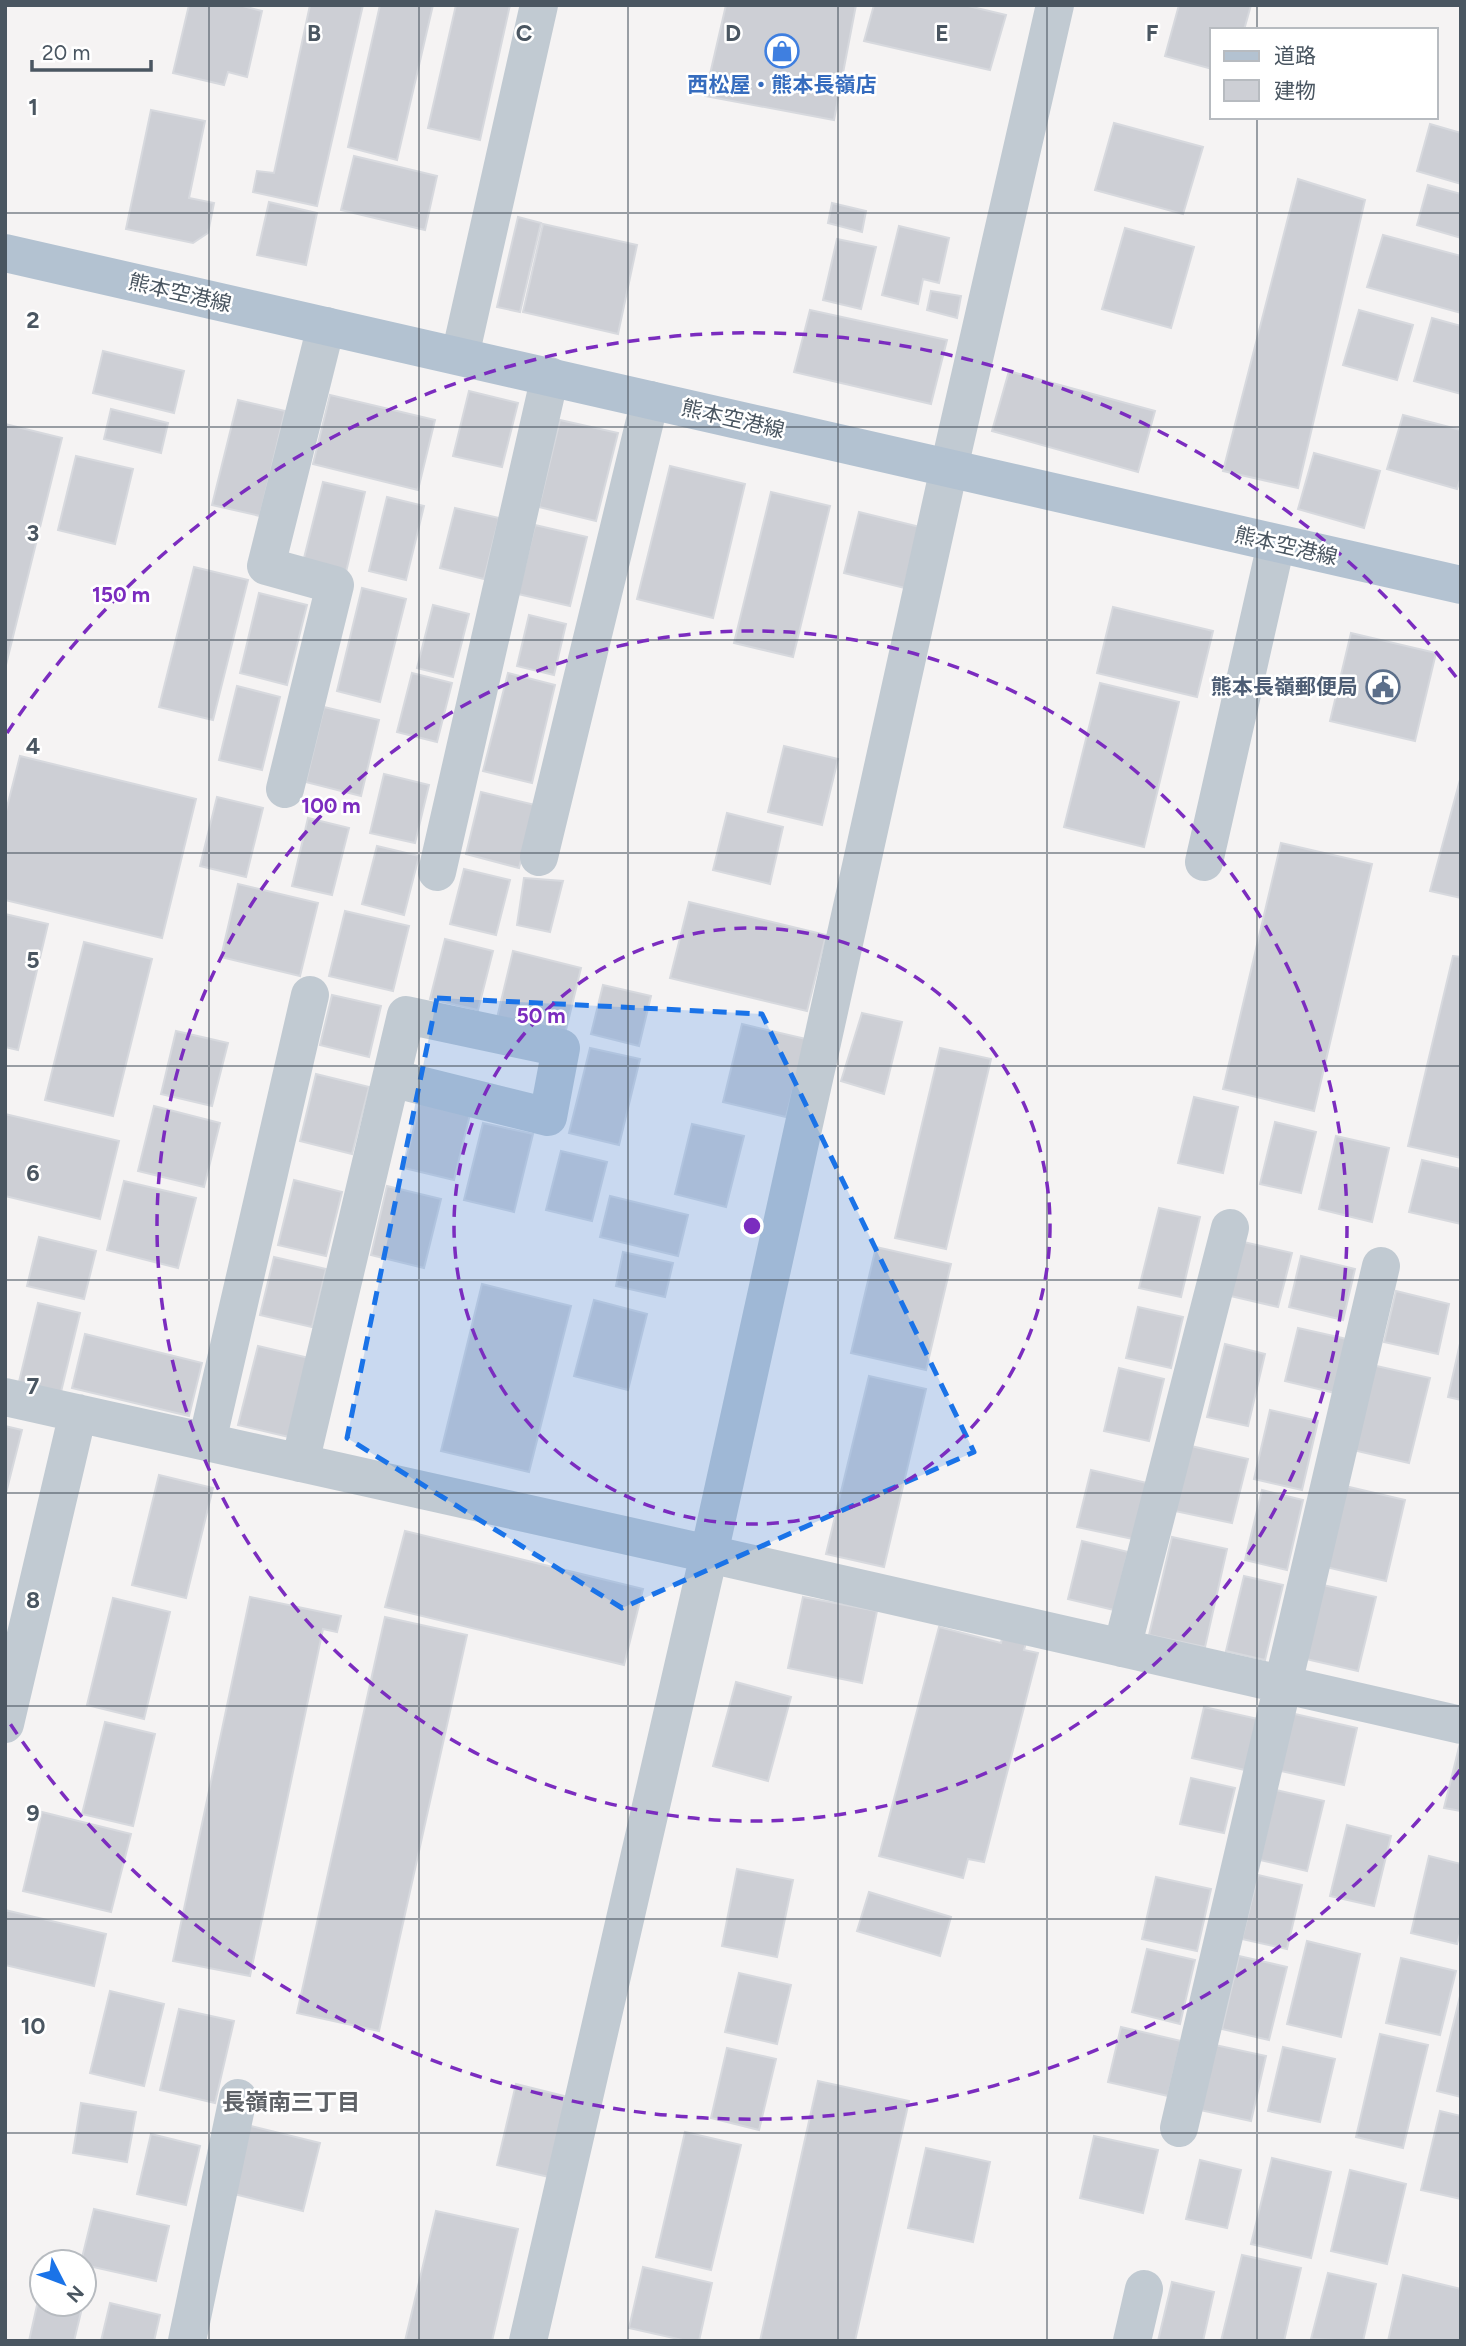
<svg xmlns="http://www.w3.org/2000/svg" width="1466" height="2346" viewBox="0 0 1466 2346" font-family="Figtree,'Noto Sans JP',sans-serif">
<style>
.building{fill:#cdcfd5;stroke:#d7d9de;stroke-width:2}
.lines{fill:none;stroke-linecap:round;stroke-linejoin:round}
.minor{stroke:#c1cad2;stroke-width:38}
.major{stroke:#b3c2d1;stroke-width:38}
.marked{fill:#1a73e8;fill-opacity:0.2;stroke:#1a73e8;stroke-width:5;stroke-dasharray:14 9;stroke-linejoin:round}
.grid{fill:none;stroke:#4a5661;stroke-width:2;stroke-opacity:0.55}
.ring{fill:none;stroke:#7b2cbf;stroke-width:3.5;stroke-dasharray:12 9}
.labels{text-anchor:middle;stroke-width:5;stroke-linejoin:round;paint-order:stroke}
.shop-label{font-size:21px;font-weight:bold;fill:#366cbe;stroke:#fff}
.street-label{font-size:21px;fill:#4a5661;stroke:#fff}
.service-label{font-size:21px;font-weight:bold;fill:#4e5e75;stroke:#fff;text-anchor:end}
.neighbourhood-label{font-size:23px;font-weight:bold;fill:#5f6368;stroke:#fff}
.grid-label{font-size:23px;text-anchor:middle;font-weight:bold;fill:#4a5661;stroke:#fff;stroke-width:5;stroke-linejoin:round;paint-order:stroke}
.centre{fill:#7b2cbf;stroke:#fff;stroke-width:3.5}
.ring-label{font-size:21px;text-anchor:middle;font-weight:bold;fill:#7b2cbf;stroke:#fff;stroke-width:5;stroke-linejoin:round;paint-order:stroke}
</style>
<rect width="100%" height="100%" fill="#f5f3f3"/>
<!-- building -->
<path class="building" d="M189,5H239L262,11L247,77L228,72L224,85L173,73Z
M310,5H363L317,206L253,192L257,171L274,173Z
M380,5H433L397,160L348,147Z
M456,5H510L480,140L428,128Z
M726,5H856L834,120L705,96Z
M874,5H964L1006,15L990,70L864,41Z
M1179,5H1251L1244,30H1212V69L1165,56Z
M151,110L205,121L189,198L214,203L208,233L193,243L126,229Z
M1114,123L1203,147L1183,214L1095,190Z
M1430,124L1461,133V184L1417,171Z
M354,156L437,176L425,230L341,210Z
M1298,179L1365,200L1298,488L1223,471Z
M1428,185L1461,194V238L1417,225Z
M269,202L317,213L306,265L257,255Z
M832,203L866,211L862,232L828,223Z
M518,217L541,223L520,312L497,307Z
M543,224L637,245L618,334L523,312Z
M899,226L949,238L939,283L923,279L918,304L882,295Z
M1125,228L1194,247L1171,328L1102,309Z
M1383,235L1461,256V313L1367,287Z
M837,239L876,247L861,309L823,300Z
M931,291L961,296L957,318L927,310Z
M810,310L947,340L931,404L794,372Z
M1359,310L1413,325L1397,380L1343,365Z
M1432,318L1461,326V394L1414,381Z
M103,351L184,371L174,413L93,393Z
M1009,371L1155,411L1138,472L992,431Z
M469,391L518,403L502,467L453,456Z
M330,395L435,420L418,490L313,464Z
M238,400L285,411L260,516L212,505Z
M111,409L168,423L161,453L104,439Z
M1403,415L1461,430V477L1457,489L1387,469Z
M560,420L618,433L596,521L539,507Z
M5,424L62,438L5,669Z
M1314,453L1380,471L1364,528L1298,509Z
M76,456L133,469L115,544L58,530Z
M670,466L745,484L713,618L637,599Z
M323,482L365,492L346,572L303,562Z
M771,492L830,506L793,657L734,643Z
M387,497L424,506L406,580L369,571Z
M455,508L499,518L484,579L440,568Z
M859,512L924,528L909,589L844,573Z
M535,525L587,537L570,606L518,594Z
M194,567L248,580L213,720L159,707Z
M362,588L406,599L380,702L337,691Z
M259,593L307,605L287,685L240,673Z
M433,605L469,614L453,677L417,668Z
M1113,607L1213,631L1197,697L1097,673Z
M529,615L566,624L554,675L517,666Z
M1351,633L1436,653L1415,741L1330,721Z
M412,673L452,683L437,742L397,732Z
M508,673L555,685L532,783L483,771Z
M1100,683L1179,702L1144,847L1064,827Z
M237,686L280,697L262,770L219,760Z
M324,707L379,720L361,796L306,782Z
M784,746L838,759L822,825L768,812Z
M20,756L196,799L162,938L5,900V815Z
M384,774L429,785L415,843L370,833Z
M1461,776V898L1430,891Z
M481,792L535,805L519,868L466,854Z
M217,797L263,808L246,877L200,866Z
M727,813L783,827L770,884L713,870Z
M308,818L349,828L332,895L292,886Z
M1281,843L1372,864L1314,1111L1223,1089Z
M377,846L419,856L404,915L362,904Z
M464,869L510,880L496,935L450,924Z
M524,878L563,881L550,932L517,925Z
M238,884L318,903L300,976L221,957Z
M689,902L826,935L807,1011L670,978Z
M345,911L409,926L393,991L329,976Z
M5,914L48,924L18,1050L5,1047Z
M445,939L493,951L478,1010L430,999Z
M84,942L152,959L113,1116L45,1100Z
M513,951L581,968L565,1034L497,1018Z
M1453,956L1461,957V1158L1408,1146Z
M603,985L651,996L639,1046L591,1034Z
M332,995L381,1006L369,1057L320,1045Z
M862,1013L902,1022L884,1094L841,1081Z
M742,1024L806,1039L786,1117L723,1102Z
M176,1031L228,1043L212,1106L161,1094Z
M590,1048L640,1059L619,1145L569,1133Z
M940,1048L991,1059L946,1249L895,1238Z
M316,1074L369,1087L352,1154L300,1141Z
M1194,1097L1238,1107L1223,1173L1178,1163Z
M420,1103L470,1114L454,1180L404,1168Z
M154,1106L220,1123L204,1187L138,1171Z
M5,1114L119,1141L100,1219L5,1196Z
M1275,1122L1316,1132L1301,1193L1260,1184Z
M483,1123L533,1134L514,1212L464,1200Z
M692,1124L744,1136L726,1207L675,1194Z
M1336,1136L1389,1148L1372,1222L1319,1209Z
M561,1151L607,1162L592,1221L546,1210Z
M1422,1160L1461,1169V1224L1409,1212Z
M294,1180L342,1192L326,1256L278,1245Z
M124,1181L196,1198L178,1268L107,1250Z
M387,1186L441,1199L424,1268L371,1255Z
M610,1196L688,1215L678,1256L600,1237Z
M1159,1208L1200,1217L1181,1297L1139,1288Z
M39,1237L96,1251L84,1299L27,1286Z
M1235,1240L1292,1253L1278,1307L1222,1294Z
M876,1247L951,1264L926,1370L851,1353Z
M623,1252L673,1263L665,1297L616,1286Z
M1301,1256L1355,1269L1343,1320L1289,1307Z
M274,1257L326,1269L312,1327L260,1315Z
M482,1284L571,1306L529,1472L441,1451Z
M1396,1291L1449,1304L1438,1354L1384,1342Z
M594,1300L647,1314L628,1390L574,1376Z
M38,1303L80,1313L60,1396L18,1386Z
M1138,1307L1183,1317L1171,1368L1126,1358Z
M1298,1328L1347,1339L1335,1393L1285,1381Z
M85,1334L202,1363L189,1416L72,1388Z
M1461,1339V1400L1448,1397Z
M1225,1344L1265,1354L1248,1426L1207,1417Z
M258,1346L309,1358L289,1437L238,1425Z
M1372,1365L1430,1378L1409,1463L1353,1450Z
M1119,1368L1164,1379L1149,1441L1104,1431Z
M869,1376L926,1389L884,1567L826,1554Z
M1270,1410L1318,1421L1302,1490L1254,1479Z
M5,1426L22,1430L5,1497Z
M1191,1446L1248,1459L1232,1523L1175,1511Z
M1091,1470L1147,1483L1133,1539L1077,1527Z
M159,1475L213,1488L186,1598L132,1585Z
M1345,1486L1405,1500L1386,1581L1326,1567Z
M1262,1490L1303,1500L1287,1570L1245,1560Z
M405,1531L643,1589L624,1665L385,1607Z
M1172,1537L1227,1549L1205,1647L1149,1635Z
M1082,1541L1128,1552L1114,1610L1068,1599Z
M1244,1576L1283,1585L1265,1660L1226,1651Z
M1323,1585L1376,1597L1358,1671L1306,1659Z
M250,1597L341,1616L337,1632L323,1629L250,1976L173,1961Z
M803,1597L877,1611L862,1683L788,1668Z
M113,1598L170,1612L144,1719L87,1705Z
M385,1617L467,1635L379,2031L297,2013Z
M1005,1626L1029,1632L1024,1650L1038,1653L984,1862L968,1859L963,1878L879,1856L939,1627L1001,1643Z
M736,1682L791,1697L768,1781L713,1766Z
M1204,1707L1258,1719L1245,1770L1192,1758Z
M1286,1712L1357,1728L1344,1785L1272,1769Z
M105,1722L155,1734L133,1826L82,1814Z
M1461,1739V1811L1444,1808Z
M1191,1778L1235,1788L1224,1833L1180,1824Z
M1276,1790L1324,1801L1307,1871L1260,1860Z
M42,1812L131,1834L111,1912L23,1891Z
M1347,1825L1391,1836L1374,1906L1330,1896Z
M1429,1856L1461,1864V1930L1457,1944L1411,1933Z
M737,1869L793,1880L777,1957L722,1946Z
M1258,1875L1302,1885L1287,1949L1242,1939Z
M1156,1877L1211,1889L1197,1951L1142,1939Z
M869,1892L951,1917L940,1956L857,1931Z
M5,1910L106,1934L94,1986L5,1965Z
M1307,1941L1360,1954L1341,2037L1287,2024Z
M1147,1949L1195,1960L1180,2024L1132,2012Z
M1239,1956L1287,1967L1269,2040L1222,2029Z
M1401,1958L1456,1971L1440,2035L1386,2023Z
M739,1973L791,1985L777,2044L725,2032Z
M110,1991L164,2004L144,2086L90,2073Z
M1461,1992V2097L1437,2091Z
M179,2009L234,2021L215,2103L160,2090Z
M1121,2027L1181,2041L1168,2096L1108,2082Z
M1380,2034L1428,2045L1403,2148L1356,2137Z
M1215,2045L1266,2056L1251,2121L1200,2110Z
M1283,2047L1335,2059L1320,2122L1268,2111Z
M727,2048L776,2059L759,2130L711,2118Z
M818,2081L909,2101L855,2341H760Z
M516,2084L568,2097L549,2177L497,2165Z
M81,2103L136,2112L127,2162L73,2153Z
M1440,2111L1461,2116V2199L1421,2190Z
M243,2124L320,2143L303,2211L226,2192Z
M685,2132L741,2145L711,2270L656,2257Z
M151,2134L200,2146L186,2205L137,2194Z
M1094,2136L1158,2150L1143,2213L1080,2198Z
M926,2148L990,2162L973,2242L908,2228Z
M1272,2158L1331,2172L1311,2258L1251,2244Z
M1200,2160L1241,2170L1227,2228L1186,2219Z
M1350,2170L1406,2184L1387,2264L1331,2251Z
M94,2209L169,2226L156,2281L84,2265V2262H81Z
M436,2211L518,2229L492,2341H405Z
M1242,2255L1301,2268L1284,2341H1221Z
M643,2267L712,2283L699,2341H687L629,2328Z
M1328,2273L1376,2284L1363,2341L1311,2339Z
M1403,2275L1461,2289V2341H1388Z
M1172,2282L1214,2292L1203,2341H1158Z
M42,2283V2304H83L74,2341H29Z
M110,2303L160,2315L154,2341H101Z"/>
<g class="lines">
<!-- minor -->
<path class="minor" d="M460,356L539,5
M285,789L335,585L266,566L326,326
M539,857L650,400
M1204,862L1276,544
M437,872L550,376
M5,1397L709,1554L1461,1725
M207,1442L310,995
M300,1463L391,1078L406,1015L561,1048L548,1117L391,1078
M1122,1648L1230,1228
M5,1724L78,1413
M1179,2128L1381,1266
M187,2341L238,2098
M528,2341L709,1554L949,468L1055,5
M1132,2341L1144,2289"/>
<!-- major -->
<path class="major" d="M5,253L1461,585"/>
</g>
<!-- marked area -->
<path class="marked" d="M437,998L762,1014L974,1452L622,1608L347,1438Z"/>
<!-- grid -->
<path class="grid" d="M209,5V2341M419,5V2341M628,5V2341M838,5V2341M1047,5V2341M1257,5V30M1257,117V2341M5,213H1461M5,427H1461M5,640H1461M5,853H1461M5,1066H1461M5,1280H1461M5,1493H1461M5,1706H1461M5,1919H1461M5,2133H1461"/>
<!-- distance rings -->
<g class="ring">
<circle cx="752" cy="1226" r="298"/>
<circle cx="752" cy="1226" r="595"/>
<path d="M1460 1770A893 893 0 0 1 7 1719M7 733A893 893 0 0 1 1460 682"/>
</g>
<!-- icons -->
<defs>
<symbol id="shop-ring" viewBox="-11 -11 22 22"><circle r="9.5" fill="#fff" stroke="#3f7fe0" stroke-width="1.5"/><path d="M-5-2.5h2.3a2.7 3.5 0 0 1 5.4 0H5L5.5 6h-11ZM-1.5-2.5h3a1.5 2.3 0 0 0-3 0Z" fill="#3f7fe0"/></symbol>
<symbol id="civic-ring" viewBox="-11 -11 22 22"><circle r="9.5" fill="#fff" stroke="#5c6f8a" stroke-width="1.5"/><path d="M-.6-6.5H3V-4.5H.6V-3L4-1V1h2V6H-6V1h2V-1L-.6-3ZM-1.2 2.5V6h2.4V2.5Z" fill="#5c6f8a"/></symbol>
</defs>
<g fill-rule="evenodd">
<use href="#shop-ring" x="763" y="32" width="38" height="38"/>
<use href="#civic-ring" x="1364" y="668" width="38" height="38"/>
</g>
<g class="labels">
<!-- shop labels -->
<g class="shop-label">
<text x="782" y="92">西松屋・熊本長嶺店</text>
</g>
<!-- street labels -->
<g class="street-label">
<text transform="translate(180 293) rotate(13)" y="7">熊本空港線</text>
<text transform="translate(733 419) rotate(13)" y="7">熊本空港線</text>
<text transform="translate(1286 546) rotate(13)" y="7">熊本空港線</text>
</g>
<!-- service labels -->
<g class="service-label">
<text x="1358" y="694">熊本長嶺郵便局</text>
</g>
<!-- neighbourhood labels -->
<g class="neighbourhood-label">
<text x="291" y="2110">長嶺南三丁目</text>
</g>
</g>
<g class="grid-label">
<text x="314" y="41">B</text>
<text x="524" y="41">C</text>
<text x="733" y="41">D</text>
<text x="942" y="41">E</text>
<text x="1152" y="41">F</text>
<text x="33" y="115">1</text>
<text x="33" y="328">2</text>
<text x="33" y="541">3</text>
<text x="33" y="754">4</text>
<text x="33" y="968">5</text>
<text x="33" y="1181">6</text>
<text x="33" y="1394">7</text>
<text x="33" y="1608">8</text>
<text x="33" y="1821">9</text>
<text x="33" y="2034">10</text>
</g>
<circle cx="752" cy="1226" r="10" class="centre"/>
<g class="ring-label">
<text x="121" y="602">150 m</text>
<text x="331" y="813">100 m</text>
<text x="541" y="1023">50 m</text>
</g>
<!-- border -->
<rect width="1466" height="2346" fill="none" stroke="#4a5661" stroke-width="14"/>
<!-- legend -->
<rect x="1210" y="28" width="228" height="91" fill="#ffffff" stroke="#b7bbc0" stroke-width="2"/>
<rect x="1224" y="51" width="35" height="10" fill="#b3c2d1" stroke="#b7bbc0" stroke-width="2"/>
<text x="1274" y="63" font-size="21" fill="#4a5661">道路</text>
<rect x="1224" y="80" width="35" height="21" fill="#cdcfd5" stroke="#b7bbc0" stroke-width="2"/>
<text x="1274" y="98" font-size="21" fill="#4a5661">建物</text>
<!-- north arrow -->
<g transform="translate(63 2283) rotate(132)"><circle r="33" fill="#ffffff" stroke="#b7bbc0" stroke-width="2"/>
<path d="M0-5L12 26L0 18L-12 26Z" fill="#1a73e8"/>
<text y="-10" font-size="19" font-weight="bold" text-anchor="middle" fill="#4a5661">N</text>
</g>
<!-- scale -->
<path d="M32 60v10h119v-10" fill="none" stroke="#4a5661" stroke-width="3.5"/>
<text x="42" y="60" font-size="21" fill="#4a5661" stroke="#ffffff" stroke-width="5" paint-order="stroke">20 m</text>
</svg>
